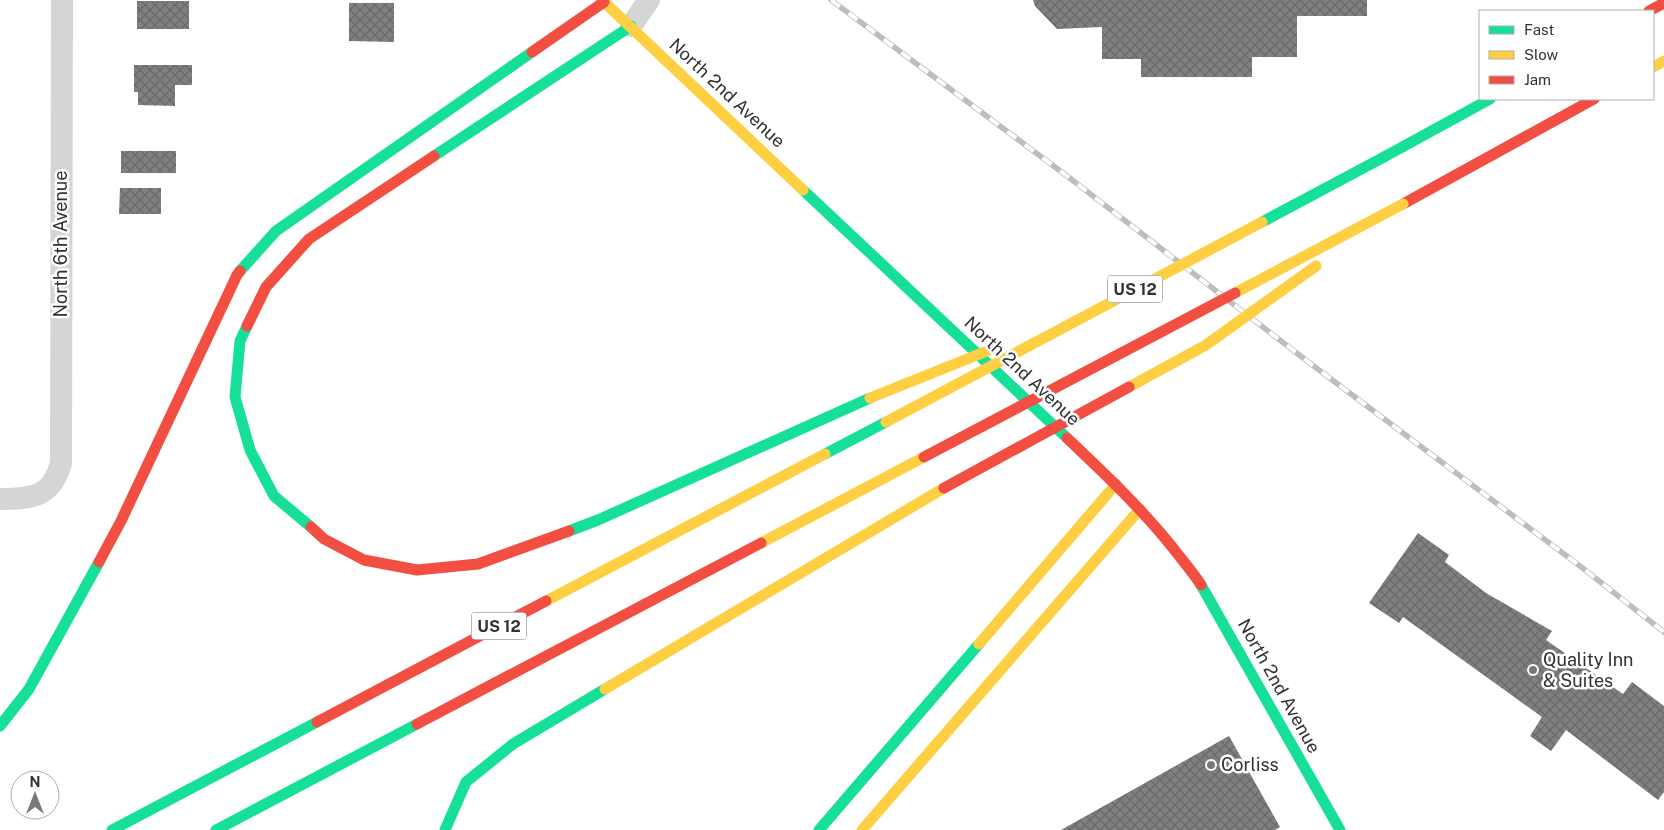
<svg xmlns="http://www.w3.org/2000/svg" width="1664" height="830" viewBox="0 0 1664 830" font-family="'Public Sans',sans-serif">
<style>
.building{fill:url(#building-cross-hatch)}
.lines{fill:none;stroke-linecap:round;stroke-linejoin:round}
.street{stroke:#d5d5d5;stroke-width:22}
.fast{stroke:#16e098;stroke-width:11}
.slow{stroke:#ffcf43;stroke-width:11}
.jam{stroke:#f24e42;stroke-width:11}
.rail-casing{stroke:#bdbdbd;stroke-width:5.5}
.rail{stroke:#fff;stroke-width:4;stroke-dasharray:11;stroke-linecap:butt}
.fast-bridge{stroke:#16e098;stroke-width:11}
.slow-bridge{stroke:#ffcf43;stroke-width:11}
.jam-bridge{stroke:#f24e42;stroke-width:11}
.poi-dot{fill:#797979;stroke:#fff;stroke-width:2}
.labels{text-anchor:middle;stroke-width:5;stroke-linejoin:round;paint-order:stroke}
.shield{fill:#fff;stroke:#6f6f6f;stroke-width:1}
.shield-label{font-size:16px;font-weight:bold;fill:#313131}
.street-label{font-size:18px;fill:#313131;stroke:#fff}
.poi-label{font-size:18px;fill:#313131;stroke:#fff;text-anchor:start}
</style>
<defs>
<pattern id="building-cross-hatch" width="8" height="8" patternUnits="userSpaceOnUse" patternTransform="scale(1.25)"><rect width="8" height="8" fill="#808080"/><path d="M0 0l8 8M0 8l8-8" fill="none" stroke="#696969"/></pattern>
</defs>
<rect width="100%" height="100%" fill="#fff"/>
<!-- building -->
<path class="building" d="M1033,0H1367V16H1297V57H1252V77H1141V59H1102V27L1057,29L1035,6Z
M137,1H189V29H137Z
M349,3H394V42L349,41Z
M134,65H192V85H175V106L138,105V92H134Z
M121,151H176V173H121Z
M120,188H161V214H119Z
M1418,533L1449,555L1445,562L1486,593L1552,631L1546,640L1623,694L1632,682L1664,706V792L1658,800L1566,730L1551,751L1530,736L1542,717L1403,617L1399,623L1369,603Z
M1229,736L1280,827L1275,830H1061Z"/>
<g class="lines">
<!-- street -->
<path class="street" d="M631,26L649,0
M0,499C32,499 52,497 61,463L62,0"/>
<!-- fast -->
<path class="fast" d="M434,156L631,26
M1384,157L1490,99
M803,190L1067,438
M240,271L276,231L532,52
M247,326L240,341L235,397L250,450L274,496L311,527
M825,454L886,422
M569,531L598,520L870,398
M1201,585L1340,830
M0,726L29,689L99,562
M112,830L317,722
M216,830L417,724
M445,830L466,782L513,744L605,689
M819,830L979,644"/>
<!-- slow -->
<path class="slow" d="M602,0L803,190
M1653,67L1664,61
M761,543L924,457
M546,601L825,454
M979,644L1116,484
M605,689L944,488
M862,830L1140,509"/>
<!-- jam -->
<path class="jam" d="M1649,11L1664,3
M532,52L604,2
M1403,204L1594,99
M247,326L266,287L309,239L434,156
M1067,438C1104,473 1141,508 1173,548C1182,560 1193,572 1201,585
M311,527L324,539L364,560L417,570L478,564L569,531
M99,562L121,521L237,275L240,271
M317,722L546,601
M417,724L761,543"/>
<defs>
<path id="rail" d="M831,0L1067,176L1311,364L1580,566L1664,632"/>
</defs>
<!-- rail casing -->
<use href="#rail" class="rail-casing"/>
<!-- rail -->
<use href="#rail" class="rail"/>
<!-- fast-bridge -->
<path class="fast-bridge" d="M1262,222L1384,157"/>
<!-- slow-bridge -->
<path class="slow-bridge" d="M1235,293L1403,204
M1129,387L1206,345L1316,266
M870,398L987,351
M886,422L1262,222"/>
<!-- jam-bridge -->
<path class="jam-bridge" d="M924,457L1235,293
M944,488L1129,387"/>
</g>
<!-- markers -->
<g class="poi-dot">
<circle cx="1533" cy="670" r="5"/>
<circle cx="1211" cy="765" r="5"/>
</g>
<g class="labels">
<!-- shield labels -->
<g class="shield">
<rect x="1107.5" y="275.5" width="55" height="27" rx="4"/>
<rect x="471.5" y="612.5" width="55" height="27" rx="4"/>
</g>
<g class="shield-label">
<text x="1135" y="295">US 12</text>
<text x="499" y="632">US 12</text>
</g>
<!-- street labels -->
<g class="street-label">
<text transform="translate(727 93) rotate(43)" y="6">North 2nd Avenue</text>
<text transform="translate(61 244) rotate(-90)" y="6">North 6th Avenue</text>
<text transform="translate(1022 371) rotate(43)" y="6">North 2nd Avenue</text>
<text transform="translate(1279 686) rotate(61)" y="6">North 2nd Avenue</text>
</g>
<!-- poi labels -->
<g class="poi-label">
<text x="1543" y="666">Quality Inn<tspan x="1543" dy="21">&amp; Suites</tspan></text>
<text x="1221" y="771">Corliss</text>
</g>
</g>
<!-- legend -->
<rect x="1479" y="10" width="175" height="90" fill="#ffffff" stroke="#adadad"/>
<rect x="1489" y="26" width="25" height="8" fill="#16e098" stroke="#adadad"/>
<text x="1524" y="35" font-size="15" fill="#313131">Fast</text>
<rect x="1489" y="51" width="25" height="8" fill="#ffcf43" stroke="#adadad"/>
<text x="1524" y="60" font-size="15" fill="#313131">Slow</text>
<rect x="1489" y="76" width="25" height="8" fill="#f24e42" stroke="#adadad"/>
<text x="1524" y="85" font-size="15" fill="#313131">Jam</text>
<!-- north arrow -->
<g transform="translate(35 795)"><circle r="24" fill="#ffffff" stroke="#adadad"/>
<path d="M0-4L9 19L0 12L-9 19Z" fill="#797979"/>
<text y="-8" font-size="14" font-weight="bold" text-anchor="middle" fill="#313131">N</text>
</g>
</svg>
